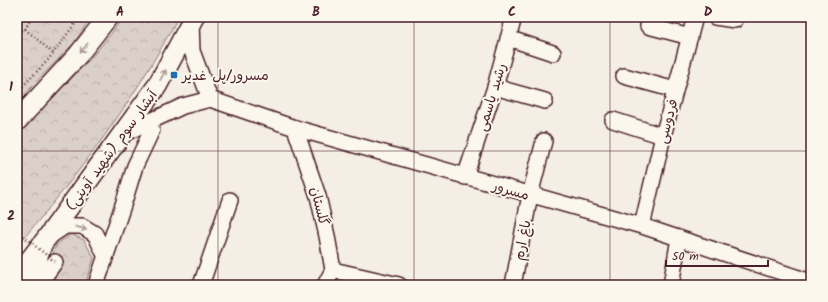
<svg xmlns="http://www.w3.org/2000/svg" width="828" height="302" viewBox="0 0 828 302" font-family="Kalam,'Playpen Sans Arabic',sans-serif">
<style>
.park{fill:url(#park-crowns);stroke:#92787a}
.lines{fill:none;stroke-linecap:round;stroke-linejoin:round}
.minor-casing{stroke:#4a1f2b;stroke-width:18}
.major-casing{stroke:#4a1f2b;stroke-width:22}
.path{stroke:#4a1f2b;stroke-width:2.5;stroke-dasharray:1 3;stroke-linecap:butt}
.minor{stroke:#fbf7ec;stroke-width:15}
.major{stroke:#fbf7ec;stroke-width:19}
.path-bridge{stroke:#4a1f2b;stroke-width:2.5;stroke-dasharray:1 3;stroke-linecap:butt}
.oneway{stroke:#ab9695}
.grid{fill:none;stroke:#4a1f2b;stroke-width:1;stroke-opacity:0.55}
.poi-dot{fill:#1f6fb2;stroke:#fbf7ec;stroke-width:1.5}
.labels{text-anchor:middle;stroke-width:4;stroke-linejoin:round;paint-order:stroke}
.poi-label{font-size:14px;fill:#4a1f2b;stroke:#fbf7ec;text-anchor:start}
.street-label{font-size:14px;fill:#4a1f2b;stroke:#fbf7ec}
.neatline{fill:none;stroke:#4a1f2b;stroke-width:1.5}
.grid-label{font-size:13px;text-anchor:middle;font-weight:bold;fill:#4a1f2b}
</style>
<defs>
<pattern id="park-crowns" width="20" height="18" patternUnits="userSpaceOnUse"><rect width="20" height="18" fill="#dbd0c9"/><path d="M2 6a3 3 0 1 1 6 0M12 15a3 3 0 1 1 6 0" fill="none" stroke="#bdb2ad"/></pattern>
</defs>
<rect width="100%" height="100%" fill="#f4eee4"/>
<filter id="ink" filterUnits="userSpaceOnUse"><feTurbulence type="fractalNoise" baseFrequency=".025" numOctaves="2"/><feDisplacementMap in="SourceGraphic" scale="8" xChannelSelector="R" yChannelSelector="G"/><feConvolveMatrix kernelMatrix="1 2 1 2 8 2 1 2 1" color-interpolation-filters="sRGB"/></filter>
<g filter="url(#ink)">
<!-- park -->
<path class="park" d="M17,17H91L74,43L35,83L17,105Z
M123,17H178C135,100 78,175 17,246V137C51,96 93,62 123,17Z
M71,234L84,240L94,258L85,285H41L56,245Z"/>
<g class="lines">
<defs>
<path id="minor" d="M715,17L735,20
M191,22L192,51L210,99
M648,26L690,37
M508,38L553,53
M624,76L675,90
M495,87L545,101
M210,99L295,128L642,226L811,282
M613,120L663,136
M295,128L318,196L327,236L333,270L325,285
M123,134L183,106L210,99
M465,177L495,87L514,17
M642,226L663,136L695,17
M333,270L399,285
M35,273L45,276L55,262
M31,285L46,239L65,226H82L95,234L105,255
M96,285L123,205L135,166L152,130
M201,285L230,200
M513,285L530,195L544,141
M671,285L679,238"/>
<path id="major" d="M17,121L78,55L108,17
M17,276L46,239L157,86L194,17"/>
</defs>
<!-- minor casing -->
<use href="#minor" class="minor-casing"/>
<!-- major casing -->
<use href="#major" class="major-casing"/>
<!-- path -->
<path class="path" d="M25,29L53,53
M17,31L25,29L32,17
M17,92L48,60L80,17"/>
<!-- minor -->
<use href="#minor" class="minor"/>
<!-- major -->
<use href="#major" class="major"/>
<!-- path-bridge -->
<path class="path-bridge" d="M17,231L55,262"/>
</g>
<!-- one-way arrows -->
<defs><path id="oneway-shaft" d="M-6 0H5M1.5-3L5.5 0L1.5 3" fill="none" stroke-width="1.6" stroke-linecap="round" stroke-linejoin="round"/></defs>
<g class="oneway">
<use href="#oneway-shaft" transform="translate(84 48) rotate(128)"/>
<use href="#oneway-shaft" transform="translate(163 75) rotate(-61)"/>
<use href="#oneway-shaft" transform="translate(81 228) rotate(13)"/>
</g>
</g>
<!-- grid -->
<path class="grid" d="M218,17V285M414,17V285M610,17V285M17,151H811"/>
<!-- markers -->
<rect class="poi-dot" x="170" y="71" width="8" height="8" rx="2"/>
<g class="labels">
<!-- poi labels -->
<g class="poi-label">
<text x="182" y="80">مسرور/پل غدیر</text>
</g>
<!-- street labels -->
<g class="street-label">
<text transform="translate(491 97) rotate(-73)" y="5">رشید یاسمی</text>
<text transform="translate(667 121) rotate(-75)" y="5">فردوسی</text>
<text transform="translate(111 150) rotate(-54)" y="5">آبشار سوم (شهید آوینی)</text>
<text transform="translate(511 190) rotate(16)" y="5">مسرور</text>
<text transform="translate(320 206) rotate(76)" y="5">گلستان</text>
<text transform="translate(522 240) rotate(-79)" y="5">باغ ارم</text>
</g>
</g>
<!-- margin -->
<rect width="828" height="302" fill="none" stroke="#fbf7ec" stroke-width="44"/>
<!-- scale -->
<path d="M666 260v6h102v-6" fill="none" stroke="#4a1f2b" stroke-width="2"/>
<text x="672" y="260" font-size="12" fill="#4a1f2b" stroke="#fbf7ec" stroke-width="3" paint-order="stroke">50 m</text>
<rect x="22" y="22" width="784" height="258" class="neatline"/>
<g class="grid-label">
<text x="120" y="16">A</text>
<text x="316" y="16">B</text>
<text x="512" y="16">C</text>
<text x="708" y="16">D</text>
<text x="11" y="91">1</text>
<text x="11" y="220">2</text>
</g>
</svg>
